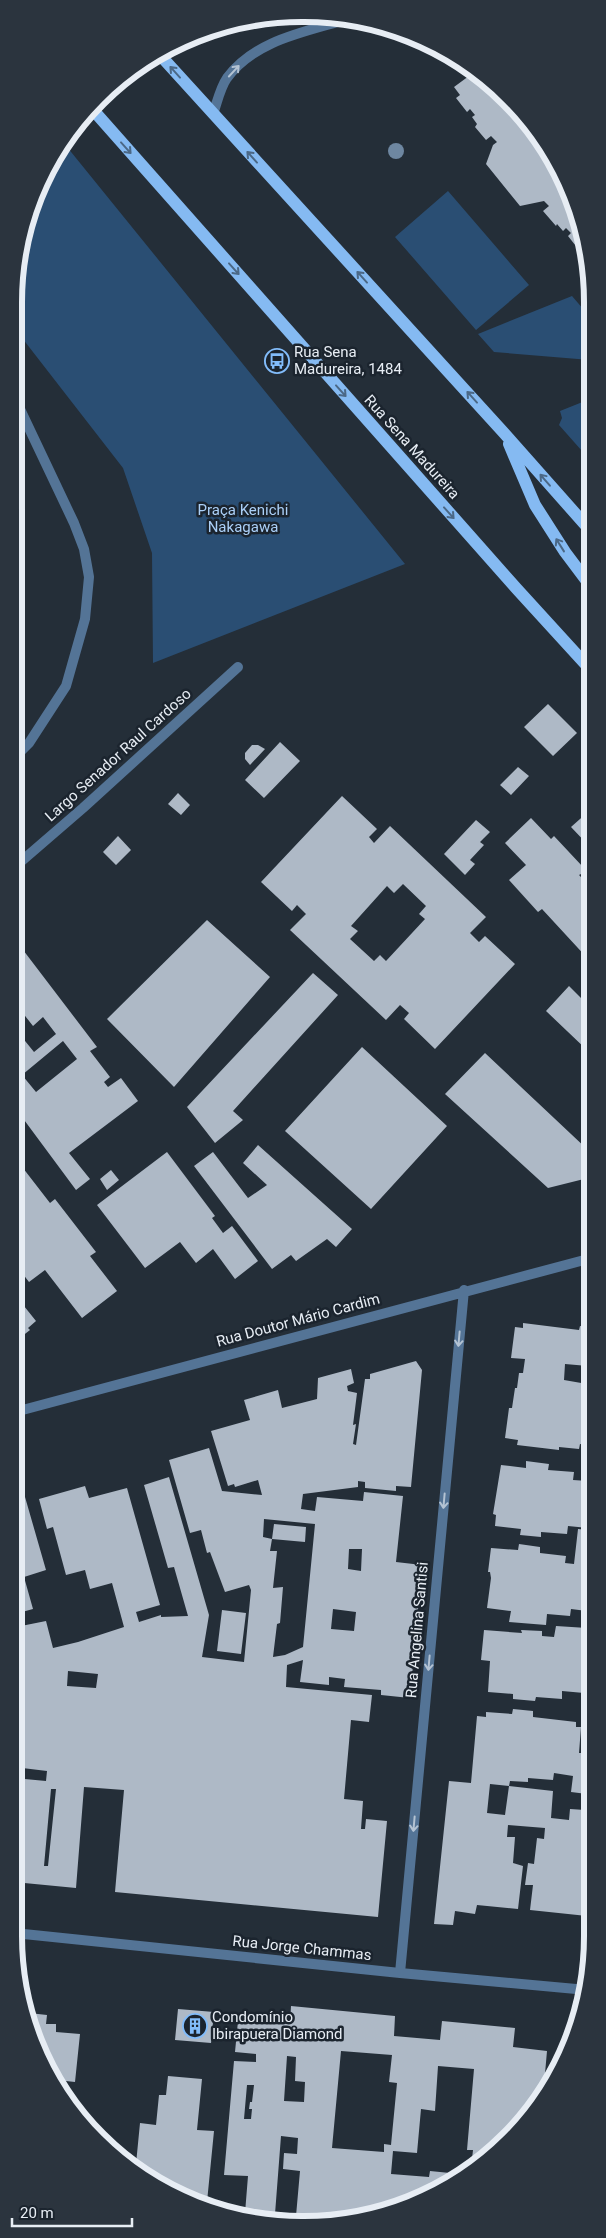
<svg xmlns="http://www.w3.org/2000/svg" width="606" height="2238" viewBox="0 0 606 2238" font-family="Roboto,sans-serif">
<style>
.green{fill:#2a4e73}
.building{fill:#aeb9c6;fill-rule:evenodd}
.lines{fill:none;stroke-linecap:round;stroke-linejoin:round}
.street{stroke:#547496;stroke-width:10}
.primary{stroke:#85baf2;stroke-width:12}
.tree{fill:#6e87a1}
.oneway{stroke:#b4c3d3}
.oneway2{stroke:#4b6886}
.labels{text-anchor:middle;stroke-width:5;stroke-linejoin:round;paint-order:stroke}
.poi-label{font-size:15px;fill:#e7edf4;stroke:#1b242e;text-anchor:start}
.street-label{font-size:15px;fill:#e7edf4;stroke:#1b242e}
.park-label{font-size:15px;fill:#aacff7;stroke:#1b242e}
.rim{fill:none;stroke:#e7edf4;stroke-width:6}
</style>
<rect width="100%" height="100%" fill="#242e38"/>
<!-- green -->
<path class="green" d="M63,142L405,564L153,663L152,553L123,468L19,334V247Z
M448,191L529,285L476,330L395,237Z
M572,296L590,317V360L494,352L478,334Z
M590,399L589,447L582,451L559,425L562,418L560,411Z"/>
<!-- building -->
<path class="building" d="M473,73L520,112L570,192L586,251L582,247L579,250L568,236L571,233L566,228L563,231L557,224L556,226L543,211L549,206L544,201L520,206L486,164L493,145L497,142L491,136L486,140L475,127L477,124L472,117L475,115L470,109L467,112L456,98L460,95L454,87Z
M548,704L577,733L553,756L524,727Z
M280,742L300,761L264,798L245,780Z
M252,745H258L265,749L250,765L245,759V753Z
M518,767L529,776L511,795L500,785Z
M178,793L190,805L181,815L168,804Z
M342,796L377,829L369,837L374,843L390,826L486,917L470,933L479,942L485,936L515,964L435,1049L404,1019L409,1013L400,1005L386,1020L290,930L306,914L297,905L292,911L261,882ZM403,884L426,906L419,914L425,919L386,961L380,955L374,961L350,939L358,931L351,926L387,886L394,893Z
M589,811V846L571,827Z
M531,818L551,839L554,836L583,867L589,862V882L581,874L579,875L589,885V960L542,909L538,912L509,880L526,865L505,843Z
M476,820L490,832L480,842L484,845L470,860L475,864L465,875L444,854Z
M118,836L131,850L116,865L103,852Z
M207,920L270,977L174,1087L107,1019Z
M17,942L97,1047L90,1051L110,1077L104,1082L108,1087L121,1078L138,1101L69,1153L90,1179L76,1190L16,1109L17,1070H19L17,1067V1031L34,1052L56,1034L43,1017L33,1026L22,1012L17,1015ZM63,1041L77,1059L36,1092L22,1075Z
M313,973L338,995L233,1111L243,1120L215,1143L187,1107Z
M569,986L588,1005V1051L546,1011Z
M362,1047L447,1126L371,1209L285,1131Z
M485,1053L588,1150V1178L548,1188L445,1094Z
M258,1145L352,1229L336,1247L327,1239L296,1261L291,1255L272,1269L194,1166L213,1152L248,1198L267,1185L243,1163Z
M167,1152L215,1216L212,1218L223,1233L232,1226L258,1261L235,1279L213,1249L196,1263L180,1242L145,1268L97,1205Z
M16,1159L50,1203L55,1199L96,1252L90,1256L117,1291L82,1318L45,1270L29,1282L16,1265Z
M111,1170L119,1180L107,1190L100,1179Z
M24,1306L36,1321L28,1328L30,1330L16,1341V1312Z
M523,1323L579,1330L580,1326L588,1327V1366L565,1364L564,1380L587,1384L586,1386L588,1387V1445L580,1444L579,1449L559,1447V1450L517,1445L518,1440L505,1438L509,1408H512L515,1388H517L519,1373H523L525,1359L511,1358L515,1327L523,1328Z
M416,1361L422,1370L411,1487L396,1486V1491L365,1488V1482L358,1481V1487L303,1494L301,1509L315,1511L317,1497L363,1501L364,1492L403,1496L396,1562L422,1565L410,1698L381,1695V1690L344,1687L345,1679L329,1677V1685L300,1682L303,1660L287,1665L286,1687L372,1695L369,1722L351,1720L344,1799L363,1801L361,1829H365L366,1819L387,1821L378,1917L115,1892L124,1790L84,1787L76,1888L14,1882V1778L46,1781L47,1771L14,1767L15,1492L23,1490L46,1570L24,1577L33,1609L22,1612L20,1606L16,1608L21,1626L46,1621L53,1648L78,1642L124,1627L112,1583L90,1589L85,1570L66,1575L53,1527L47,1529L39,1499L85,1486L89,1498L127,1488L160,1605L136,1612L139,1622L161,1615V1617L188,1616L174,1567L168,1568L144,1485L169,1477L209,1615L202,1657L244,1662L251,1590L249,1585L225,1592L210,1552L207,1553L201,1530L190,1533L169,1460L209,1448L222,1491L262,1495L258,1480L235,1487L234,1484L228,1486L211,1431L250,1420L244,1400L278,1390L282,1408L317,1399L318,1378L351,1369L354,1383L347,1386L348,1391L357,1393L353,1425L356,1424L353,1444L356,1445L365,1379H370V1374ZM264,1519L315,1524L303,1647L285,1655L273,1657L277,1624L280,1623L283,1587L273,1588L277,1551H270L272,1539L305,1542L306,1527L274,1524L272,1539L263,1537ZM349,1549H362L361,1571L348,1569ZM333,1609L356,1612L354,1631L331,1629ZM68,1671L98,1674L96,1688L67,1686ZM51,1789H56L48,1866H44Z
M526,1461L549,1464L548,1470L574,1472L573,1480L588,1481V1528L568,1526L567,1534L541,1532V1537L520,1535L521,1529L495,1526L496,1515L493,1514L501,1465L526,1468Z
M578,1529L588,1530L587,1569H584L582,1583L587,1584V1611L571,1609L570,1616L547,1614L546,1625L509,1622L511,1611L487,1608L491,1578L490,1572H488L491,1548L518,1550L519,1544L540,1547V1553L566,1556L565,1563L574,1564Z
M222,1610L246,1613L241,1654L217,1651Z
M556,1626L587,1628L584,1693L562,1691V1699L536,1697L535,1701L513,1699V1694L488,1692L490,1661L481,1660L484,1630L522,1633L521,1630L542,1631V1636L554,1637Z
M583,1695L587,1696V1711H582Z
M513,1709L533,1711V1717L576,1722V1727H581L579,1753H587V1756H585L584,1769H587V1794L571,1792L573,1776L554,1773L553,1780L528,1778V1782L510,1781L509,1786L490,1784L487,1813L505,1815L509,1786L553,1791L551,1818L569,1820L570,1809L585,1810L587,1916L530,1910L533,1885H525L528,1863L534,1864L537,1838L544,1839L545,1828L508,1825L507,1837H515L513,1863L523,1866L518,1909L477,1905L475,1914L455,1911L453,1925L434,1924L449,1781L471,1783L477,1716L486,1717V1712L512,1714Z
M291,2006L395,2016L394,2036L440,2040L442,2021L515,2028L513,2047L547,2051L543,2096L479,2165L471,2168L473,2150H467L474,2069L438,2066L435,2111L421,2109L417,2153L393,2151L391,2174L429,2177L430,2171L460,2174L378,2214L284,2224L245,2213L248,2176L224,2175L234,2061L256,2062V2054L235,2052L238,2021L290,2024ZM341,2051L392,2055L389,2082L397,2083L391,2145L384,2144V2152L332,2148ZM287,2056L296,2057L295,2081L305,2082L304,2102L284,2101ZM247,2085H254L252,2102H250L249,2109H252L251,2119H244ZM281,2136L298,2138L297,2154L284,2153L283,2169L300,2171L296,2216L275,2214Z
M178,2009L214,2012L211,2043L175,2040Z
M29,2013L47,2015L46,2024H56V2032L80,2034L75,2082L57,2080L36,2045Z
M168,2076L202,2079L197,2130L214,2131L207,2202L175,2194L136,2164L140,2123L156,2125L159,2095H166Z"/>
<g class="lines">
<!-- street -->
<path class="street" d="M213,114C217,103 220,88 227,78C255,40 305,32 348,19
M18,754L29,743L66,686L85,619L89,577L84,549L74,523L19,407
M17,865L83,808L238,667
M15,1412L588,1259
M14,1933L400,1973L587,1990
M400,1973L464,1290"/>
<!-- primary -->
<path class="primary" d="M160,55L504,433L589,529
M94,111L516,588L589,668
M509,444L535,505L565,552L589,584"/>
</g>
<!-- trees -->
<circle class="tree" cx="396" cy="151" r="8"/>
<!-- one-way arrows -->
<defs><path id="oneway-shaft" d="M-6 0H5M1.5-3L5.5 0L1.5 3" fill="none" stroke-width="1.6" stroke-linecap="round" stroke-linejoin="round" transform="scale(1.25)"/></defs>
<g class="oneway">
<use href="#oneway-shaft" transform="translate(234 71) rotate(-47)"/>
<use href="#oneway-shaft" transform="translate(459 1339) rotate(95)"/>
<use href="#oneway-shaft" transform="translate(444 1501) rotate(95)"/>
<use href="#oneway-shaft" transform="translate(429 1663) rotate(95)"/>
<use href="#oneway-shaft" transform="translate(414 1824) rotate(95)"/>
</g>
<g class="oneway2">
<use href="#oneway-shaft" transform="translate(175 72) rotate(-132)"/>
<use href="#oneway-shaft" transform="translate(126 148) rotate(48)"/>
<use href="#oneway-shaft" transform="translate(252 157) rotate(-132)"/>
<use href="#oneway-shaft" transform="translate(234 269) rotate(48)"/>
<use href="#oneway-shaft" transform="translate(362 277) rotate(-132)"/>
<use href="#oneway-shaft" transform="translate(341 391) rotate(48)"/>
<use href="#oneway-shaft" transform="translate(472 397) rotate(-132)"/>
<use href="#oneway-shaft" transform="translate(545 480) rotate(-131)"/>
<use href="#oneway-shaft" transform="translate(449 513) rotate(48)"/>
<use href="#oneway-shaft" transform="translate(560 545) rotate(-122)"/>
</g>
<!-- icons -->
<defs>
<symbol id="bus-ring" viewBox="-11 -11 22 22"><circle r="9.5" fill="#1b242e" stroke="#82bcfa" stroke-width="1.5"/><path d="M-5-6H5V4H4V6H2V4H-2V6H-4V4H-5ZM-3.5-4V0h7V-4ZM-3.5 1.2v1.5H-2V1.2ZM2 1.2v1.5H3.5V1.2Z" fill="#82bcfa"/></symbol>
<symbol id="building-ring" viewBox="-11 -11 22 22"><circle r="9.5" fill="#1b242e" stroke="#82bcfa" stroke-width="1.5"/><path d="M-4-6H4V6H1V3H-1V6H-4ZM-2.5-4.3h1.7v1.8h-1.7ZM.8-4.3h1.7v1.8H.8ZM-2.5-1h1.7V.8h-1.7ZM.8-1h1.7V.8H.8Z" fill="#82bcfa"/></symbol>
</defs>
<g fill-rule="evenodd">
<use href="#bus-ring" x="263" y="347" width="28" height="28"/>
<use href="#building-ring" x="181" y="2012" width="28" height="28"/>
</g>
<g class="labels">
<!-- poi labels -->
<g class="poi-label">
<text x="294" y="357">Rua Sena<tspan x="294" dy="17">Madureira, 1484</tspan></text>
<text x="212" y="2022">Condomínio<tspan x="212" dy="17">Ibirapuera Diamond</tspan></text>
</g>
<!-- street labels -->
<g class="street-label">
<text transform="translate(412 447) rotate(48)" y="5">Rua Sena Madureira</text>
<text transform="translate(118 755) rotate(-42)" y="5">Largo Senador Raul Cardoso</text>
<text transform="translate(298 1320) rotate(-15)" y="5">Rua Doutor Mário Cardim</text>
<text transform="translate(417 1630) rotate(-85)" y="5">Rua Angelina Santisi</text>
<text transform="translate(302 1948) rotate(6)" y="5">Rua Jorge Chammas</text>
</g>
<!-- park labels -->
<g class="park-label">
<text x="243" y="515">Praça Kenichi<tspan x="243" dy="17">Nakagawa</tspan></text>
</g>
</g>
<!-- crop -->
<path d="M0 0H606V2238H0ZM302 22H304A280 280 0 0 1 584 302V1936A280 280 0 0 1 304 2216H302A280 280 0 0 1 22 1936V302A280 280 0 0 1 302 22Z" fill="#2b343e" fill-rule="evenodd"/>
<path class="rim" d="M302 22H304A280 280 0 0 1 584 302V1936A280 280 0 0 1 304 2216H302A280 280 0 0 1 22 1936V302A280 280 0 0 1 302 22Z"/>
<!-- scale -->
<path d="M12 2218v8h120v-8" fill="none" stroke="#e7edf4" stroke-width="2.5"/>
<text x="20" y="2218" font-size="15" fill="#e7edf4" stroke="#1b242e" stroke-width="4" paint-order="stroke">20 m</text>
</svg>
